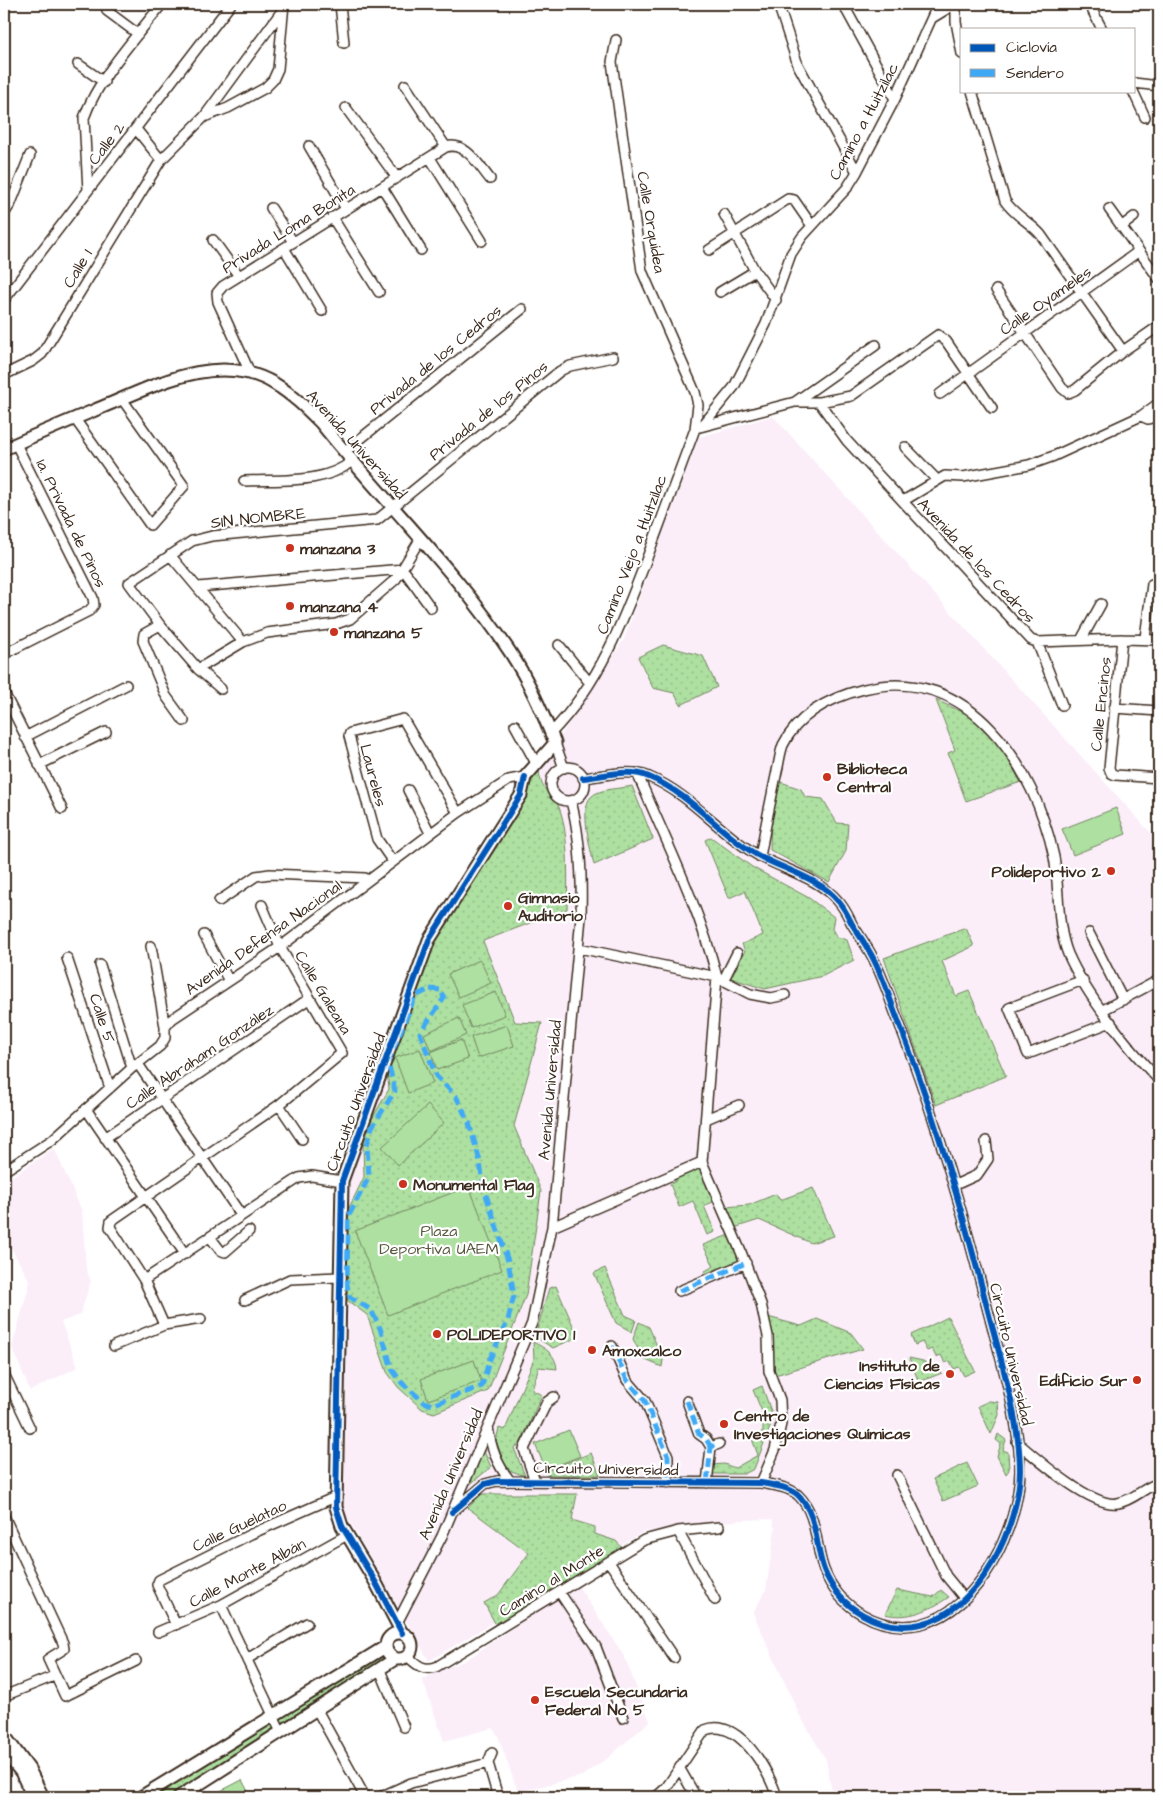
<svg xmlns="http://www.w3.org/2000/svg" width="1163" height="1801" viewBox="0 0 1163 1801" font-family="'Architects Daughter',sans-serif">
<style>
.built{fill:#fbeef9}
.green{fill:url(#green-dots);stroke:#748560}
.pitch{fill:#ade0a1;stroke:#748560}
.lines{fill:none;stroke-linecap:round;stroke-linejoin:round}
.minor-casing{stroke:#3b2a1e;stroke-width:12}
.tertiary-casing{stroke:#3b2a1e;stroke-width:15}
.minor{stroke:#fff;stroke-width:9}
.tertiary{stroke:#fff;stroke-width:11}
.quiet{stroke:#3fa9f5;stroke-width:5;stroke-dasharray:10 5;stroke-linecap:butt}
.cycleway-casing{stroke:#fff;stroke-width:9}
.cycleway{stroke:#0057b8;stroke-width:6}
.poi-dot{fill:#c8321e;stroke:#fff;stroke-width:2}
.labels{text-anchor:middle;stroke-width:4.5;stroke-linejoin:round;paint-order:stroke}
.street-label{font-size:16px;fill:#3b2a1e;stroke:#fff}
.poi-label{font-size:16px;font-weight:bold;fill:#3b2a1e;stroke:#fff;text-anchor:start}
.park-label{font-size:16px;fill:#58583f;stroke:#fff}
</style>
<defs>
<pattern id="green-dots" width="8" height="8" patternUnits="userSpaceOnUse" patternTransform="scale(1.25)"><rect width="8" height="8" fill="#ade0a1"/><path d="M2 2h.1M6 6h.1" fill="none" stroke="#96c08a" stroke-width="1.8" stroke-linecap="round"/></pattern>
</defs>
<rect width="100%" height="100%" fill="#fff"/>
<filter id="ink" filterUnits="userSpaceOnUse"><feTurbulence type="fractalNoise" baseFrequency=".02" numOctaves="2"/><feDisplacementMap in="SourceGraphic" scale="10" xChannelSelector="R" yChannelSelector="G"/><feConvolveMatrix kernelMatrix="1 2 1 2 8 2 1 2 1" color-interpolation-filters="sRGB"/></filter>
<g filter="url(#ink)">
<!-- built -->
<path class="built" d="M773,416L1159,842V1797H833L826,1760L799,1714L753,1613L766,1590L775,1529L772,1519L742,1520L643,1532L429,1661L342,1508L343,1184L428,948L530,783L624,639L699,437Z
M54,1148L82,1211L86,1269L91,1281L80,1315L61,1322L78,1367L30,1391L12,1347L30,1282L4,1235V1182Z
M577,1584L624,1656L650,1721L609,1757L582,1776L518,1792L498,1736L493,1728L444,1741L422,1679L466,1660Z"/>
<!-- green -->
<path class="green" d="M663,645L703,656L717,687L681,705L674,693L653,688L638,657Z
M936,700L967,714L993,735L1021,782L966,801L948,753L955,750Z
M539,770C541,795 554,792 560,810C569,835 568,883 567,909L483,941L515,1022L542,1023L514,1126L541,1191L526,1295L488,1391L434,1413L422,1409L398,1387L387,1372L367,1315L348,1301L343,1285L345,1216L364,1177L363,1146L368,1126L389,1089L386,1063L430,951L457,899Z
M778,781L801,789L805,797L823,799L837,823L848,824L846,851L829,882L770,850L771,810Z
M632,786L653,839L594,865C591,850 579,808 591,797C599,788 621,789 632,786Z
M711,837L752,867L809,898L834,917L832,929L837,937L847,940L854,960L823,976L765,989L730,978L745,951L742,944L763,935L745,891L729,898L705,840Z
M966,928L974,946L942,961L956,996L969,991L1006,1076L936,1105L884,958Z
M701,1165L715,1201L704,1206L715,1232L707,1235L693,1201L679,1207L670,1184L676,1181L674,1176Z
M813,1188L834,1236L811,1243L759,1220L734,1228L725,1207L749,1205L776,1194L780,1200Z
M729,1235L740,1262L707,1275L705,1271L714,1266L703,1245Z
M605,1268L625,1315L636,1320L632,1332L616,1323L594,1273Z
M556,1286L578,1337L553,1348L535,1337L549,1288Z
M768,1317L801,1326L817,1319L851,1333L863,1349L775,1375Z
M948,1317L975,1371L964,1376L959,1367L954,1369L950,1361L945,1363L941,1355L936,1357L932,1349L927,1351L922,1342L915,1345L911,1335Z
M639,1322L649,1327L663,1360L662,1367L643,1359L633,1339Z
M533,1342C545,1348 556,1354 557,1369L539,1367L532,1390L542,1395L520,1444L514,1448L525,1476L506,1469L496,1440L499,1428L505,1430L534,1359Z
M909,1358L923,1361L942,1373L919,1382Z
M762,1386L772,1414L771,1425L754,1469L744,1474H711L712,1465L724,1464L735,1468L758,1455L752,1439L763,1431V1414L753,1390Z
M989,1401L998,1402L999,1415L991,1434L978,1406Z
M998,1434L1006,1440L1003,1450L1008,1452L1009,1470L1006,1474L997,1456L1001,1444L996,1440Z
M483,1449L491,1467L468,1486Z
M591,1453L600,1475H547L546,1471Z
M967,1463L978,1486L943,1501L933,1479Z
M481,1494H577L572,1520L595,1527V1534L616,1541L624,1550L496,1625L484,1603L498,1595L529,1553L468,1508Z
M897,1590L933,1597L941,1590L949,1597C930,1610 908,1620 885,1614Z
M383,1651L388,1661L283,1726L279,1716Z
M272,1719L277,1732L173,1797H148Z"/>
<!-- pitch -->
<path class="pitch" d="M1116,808L1126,834L1073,855L1062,829Z
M480,960L491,983L459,997L448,974Z
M496,992L505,1015L471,1028L462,1005Z
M459,1018L466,1035L431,1051L424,1034Z
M507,1025L514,1046L478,1058L471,1037Z
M461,1040L468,1059L437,1070L431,1052Z
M420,1049L433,1083L408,1093L395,1058Z
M428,1105L444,1123L398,1165L382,1147Z
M469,1186L502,1270L388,1315L355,1231Z
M474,1360L481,1381L428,1400L421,1379Z
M569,1430L580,1456L546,1470L535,1444Z
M242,1780L251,1797H209Z"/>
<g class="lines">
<defs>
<path id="minor" d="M340,4L344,43
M778,4L798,65L857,172
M843,4L895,99
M956,4V22L962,54
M1089,4L1102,29
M107,11L138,34
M932,18L955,4
M78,64L104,82
M1134,83L1159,86
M405,85L446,147
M972,91L1005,201C1015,216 1030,222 1041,235L1123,351
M1133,91L1145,117
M346,108L397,178
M204,117L284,8
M136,129L161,160
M309,146L346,209
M430,158L482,241
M382,187L421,250
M88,190L84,118C98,78 136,37 162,4
M271,208L293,242
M1109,209L1159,279
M4,214L11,203L30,155
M724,214L755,271L776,300
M332,217L379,292
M1121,227L1134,217
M213,240L239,276
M284,248L322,311
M709,250L788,199L794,200L812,226
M996,290L1062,388L1068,393L1075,390L1123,351L1159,326
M720,292L755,271
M4,300L231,4
M4,375L33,361L42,354L161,160L204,117L228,108L265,88L273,80L278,69L284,4
M251,375L218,302L217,293L223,286L446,147C466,141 479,166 490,179
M940,394L1139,251
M795,402L876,345
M819,402L847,441L1031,640L1037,642L1122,639L1159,640
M1141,416L1148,419L1159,415
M75,419L150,525L184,486L122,399
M702,426L734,387L766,324L791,254L802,237L847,188L857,172L895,99L938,4
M700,427L795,402H819L851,396L938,335L946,341L992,408
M905,447L937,480
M344,452L522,309
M244,481C279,479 324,485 352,461
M903,501L945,476L963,477L1029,465L1054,456L1141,416L1159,403
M170,555L243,642
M198,587L403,569L431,608
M160,625L144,634L143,641L166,696L184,721
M1145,638L1152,584
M1122,639L1109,768L1111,773L1115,775L1159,778
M1081,640L1101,604
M1037,642L1062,705
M559,645L589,682
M4,654L89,611L94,605L93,598L16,444
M198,669L243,642L267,633L336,624L350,619L396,579L421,538
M221,689L198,669L160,625L129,583L192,541L212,536L377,520L560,371L570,366L613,357
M4,693L62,809
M1114,708L1159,711
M515,725L536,763
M551,733C601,682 625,616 650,550C665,510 680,469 695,429L698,405L695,392L642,271L612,62L616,40
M25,737L126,685
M555,743L564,768
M39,765L106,732
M551 784a17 17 0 1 1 34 0a17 17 0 1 1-34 0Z
M637,773C665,839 699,906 717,977L702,1162L741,1252L761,1304L768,1336L769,1371L780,1400L781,1424L775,1450L761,1483
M408,790L430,833
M760,857C765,828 771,799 777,771C779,763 780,753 783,745C799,713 832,697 864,689C970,663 1035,768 1054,857C1060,888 1056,925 1068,954C1086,995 1128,1048 1159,1080
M393,862L377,839L349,736L350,733L403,719L458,813
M219,901L256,876L270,874L365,878
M1089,933L1123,1000
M204,935L229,981
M151,946L165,1027
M579,948L717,977L750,994L771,998L785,995
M67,958L110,1088
M100,965L132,1068
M1083,980L1009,1008L1028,1054L1111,1022
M723,981L737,953
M1103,1010L1159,980
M138,1064L241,1215
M279,1105L302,1139
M86,1109L185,1254
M706,1119L739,1105
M105,1138L310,998
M4,1171L52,1140L132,1068L160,1046L165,1038V1027L172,1019L280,947L458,813L509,780L525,777
M955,1185L977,1175L988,1159L986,1141
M552,1227L702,1162
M210,1237L220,1250L225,1252L249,1231
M144,1280L299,1178L312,1176L342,1181
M679,1291L746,1263
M245,1300L290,1279L339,1277
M164,1325L144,1280L110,1227L111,1221L279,1105L342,1053L280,947L262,905
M114,1346L164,1325L201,1319
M612,1346L627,1380L645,1401L668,1456V1483
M4,1374L30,1428
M687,1401L699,1434L706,1439L711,1447
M488,1427C491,1449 497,1464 510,1481
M1017,1442C1037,1459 1092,1508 1118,1503C1134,1500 1144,1487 1159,1483
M897,1475L946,1576L964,1598
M535,1481L524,1449L547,1402L554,1397
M707,1483L711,1447L719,1444
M452,1512L485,1484L497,1481L761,1483C773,1485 789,1487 798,1495C818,1514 815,1547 824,1570C839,1608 880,1633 921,1624C980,1610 1019,1526 1020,1471C1020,1420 1000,1357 987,1307C962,1209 935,1115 898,1020C890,1000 883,977 873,958C867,946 859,935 852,924C848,916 844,907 838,901C820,879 788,871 763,858C722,837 693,795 649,777C630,768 604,776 583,778
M4,1516L63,1643L64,1649L48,1659L65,1696L136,1661
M678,1531L715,1600
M609,1562L674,1658
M560,1593L596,1647L623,1718
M221,1605L281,1732
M397,1623L442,1536L532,1323L552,1227L581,917C582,878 581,839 571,801
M176,1625L157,1585L159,1580L251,1534L335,1497
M158,1632L221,1605L347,1535
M407,1656C417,1665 423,1671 436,1667L644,1540L678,1531L719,1527
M247,1659L307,1623
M380,1670L404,1727
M4,1696L54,1676
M317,1710L365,1797
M492,1753L488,1763L498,1797
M680,1769L696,1797
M380,1797L411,1783L488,1763
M656,1797L666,1788L705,1730C738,1717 769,1770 777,1797"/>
<path id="tertiary" d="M4,449C39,433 76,418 112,403C161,382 223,352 275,384C293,395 307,409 321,423C383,501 455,569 510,652C529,681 542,712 555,743L525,777L521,795L429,940L342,1181L336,1507L342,1526L376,1583L402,1633
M386 1646a13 13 0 1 1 26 0a13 13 0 1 1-26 0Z
M4,1735L29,1769L43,1797
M4,1751L21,1772L33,1797
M141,1797L385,1647
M179,1797L395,1659"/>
</defs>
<!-- minor casing -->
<use href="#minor" class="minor-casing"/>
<!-- tertiary casing -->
<use href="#tertiary" class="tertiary-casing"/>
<!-- minor -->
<use href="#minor" class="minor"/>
<!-- tertiary -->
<use href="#tertiary" class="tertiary"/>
<!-- quiet -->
<path class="quiet" d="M430,989L441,990L444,998L420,1033L436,1076L456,1096L469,1123L480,1161L483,1186L508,1261L514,1295L508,1320L489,1361L482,1386L432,1405L424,1402L402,1383L392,1369L380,1328L371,1310L350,1297L347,1285L348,1217L369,1177L367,1145L372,1127L395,1091L388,1062L415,996Z
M679,1291L746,1263
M612,1346L627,1380L645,1401L668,1456V1483
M687,1401L699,1434L706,1439L711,1447
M707,1483L711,1447L719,1444"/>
<defs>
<path id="cycleway" d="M452,1512L485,1484L497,1481L761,1483C773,1485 789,1487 798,1495C818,1514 815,1547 824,1570C839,1608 880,1633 921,1624C980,1610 1019,1526 1020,1471C1020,1420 1000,1357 987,1307C962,1209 935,1115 898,1020C890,1000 883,977 873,958C867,946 859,935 852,924C848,916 844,907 838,901C820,879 788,871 763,858C722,837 693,795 649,777C630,768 604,776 583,778
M402,1633L376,1583L342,1526L336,1507L342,1181L429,940L521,795L525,777"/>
</defs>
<!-- cycleway casing -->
<use href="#cycleway" class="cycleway-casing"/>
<!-- cycleway -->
<use href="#cycleway" class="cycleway"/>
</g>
</g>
<!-- markers -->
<g class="poi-dot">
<circle cx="290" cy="548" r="5"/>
<circle cx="290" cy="606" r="5"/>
<circle cx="334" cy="632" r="5"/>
<circle cx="827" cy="777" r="5"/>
<circle cx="1111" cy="871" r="5"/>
<circle cx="508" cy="906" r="5"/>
<circle cx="403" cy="1184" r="5"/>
<circle cx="437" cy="1334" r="5"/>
<circle cx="592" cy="1350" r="5"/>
<circle cx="950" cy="1374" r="5"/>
<circle cx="1137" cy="1380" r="5"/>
<circle cx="724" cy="1424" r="5"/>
<circle cx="535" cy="1700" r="5"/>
</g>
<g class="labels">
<!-- street labels -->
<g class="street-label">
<text transform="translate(863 121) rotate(-62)" y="6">Camino a Huitzilac</text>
<text transform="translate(106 143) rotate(-52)" y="6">Calle 2</text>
<text transform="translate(652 222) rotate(80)" y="6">Calle Orquídea</text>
<text transform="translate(288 228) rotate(-32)" y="6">Privada Loma Bonita</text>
<text transform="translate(77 268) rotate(-59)" y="6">Calle 1</text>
<text transform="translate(1045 300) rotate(-35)" y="6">Calle Oyameles</text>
<text transform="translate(435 359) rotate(-39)" y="6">Privada de los Cedros</text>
<text transform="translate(488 410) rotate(-39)" y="6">Privada de los Pinos</text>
<text transform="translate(357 444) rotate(48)" y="6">Avenida Universidad</text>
<text transform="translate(258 517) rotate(-6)" y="6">SIN NOMBRE</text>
<text transform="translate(72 523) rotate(64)" y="6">1a. Privada de Pinos</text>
<text transform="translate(631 554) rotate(-69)" y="6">Camino Viejo a Huitzilac</text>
<text transform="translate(977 560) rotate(47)" y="6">Avenida de los Cedros</text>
<text transform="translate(1100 704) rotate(-84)" y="6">Calle Encinos</text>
<text transform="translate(374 775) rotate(75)" y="6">Laureles</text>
<text transform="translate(263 937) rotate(-35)" y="6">Avenida Defensa Nacional</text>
<text transform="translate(324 992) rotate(59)" y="6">Calle Galeana</text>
<text transform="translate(103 1018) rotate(72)" y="6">Calle 5</text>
<text transform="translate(199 1056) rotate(-34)" y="6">Calle Abraham González</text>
<text transform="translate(549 1090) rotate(-85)" y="6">Avenida Universidad</text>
<text transform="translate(355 1102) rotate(-70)" y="6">Circuito Universidad</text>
<text transform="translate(1012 1354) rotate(77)" y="6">Circuito Universidad</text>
<text transform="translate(606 1468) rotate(1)" y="6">Circuito Universidad</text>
<text transform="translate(450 1474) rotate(-67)" y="6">Avenida Universidad</text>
<text transform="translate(239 1525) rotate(-25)" y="6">Calle Guelatao</text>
<text transform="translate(247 1572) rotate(-28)" y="6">Calle Monte Albán</text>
<text transform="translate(551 1580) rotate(-32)" y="6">Camino al Monte</text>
</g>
<!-- poi labels -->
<g class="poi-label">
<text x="300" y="554">manzana 3</text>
<text x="300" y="612">manzana 4</text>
<text x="344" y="638">manzana 5</text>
<text x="837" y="774">Biblioteca<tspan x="837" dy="18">Central</tspan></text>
<text x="1101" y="877" text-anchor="end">Polideportivo 2</text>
<text x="518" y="903">Gimnasio<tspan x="518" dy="18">Auditorio</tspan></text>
<text x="413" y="1190">Monumental Flag</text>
<text x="447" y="1340">POLIDEPORTIVO 1</text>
<text x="602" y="1356">Amoxcalco</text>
<text x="940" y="1371" text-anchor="end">Instituto de<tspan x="940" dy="18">Ciencias Físicas</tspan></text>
<text x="1127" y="1386" text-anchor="end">Edificio Sur</text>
<text x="734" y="1421">Centro de<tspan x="734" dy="18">Investigaciones Químicas</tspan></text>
<text x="545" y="1697">Escuela Secundaria<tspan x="545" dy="18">Federal No 5</tspan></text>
</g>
<!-- park labels -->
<g class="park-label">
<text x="439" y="1236">Plaza<tspan x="439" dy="18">Deportiva UAEM</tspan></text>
</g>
</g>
<!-- margin -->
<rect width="1163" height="1801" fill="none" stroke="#fff" stroke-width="20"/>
<rect x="10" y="10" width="1143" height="1781" fill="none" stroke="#3b2a1e" stroke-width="2" filter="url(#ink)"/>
<!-- legend -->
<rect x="960" y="28" width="175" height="65" fill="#ffffff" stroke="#b1aaa5"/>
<rect x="970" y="44" width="25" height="8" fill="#0057b8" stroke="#b1aaa5"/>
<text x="1006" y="52" font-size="15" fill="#3b2a1e">Ciclovía</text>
<rect x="970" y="69" width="25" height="8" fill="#3fa9f5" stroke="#b1aaa5"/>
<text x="1006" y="78" font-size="15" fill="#3b2a1e">Sendero</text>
</svg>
